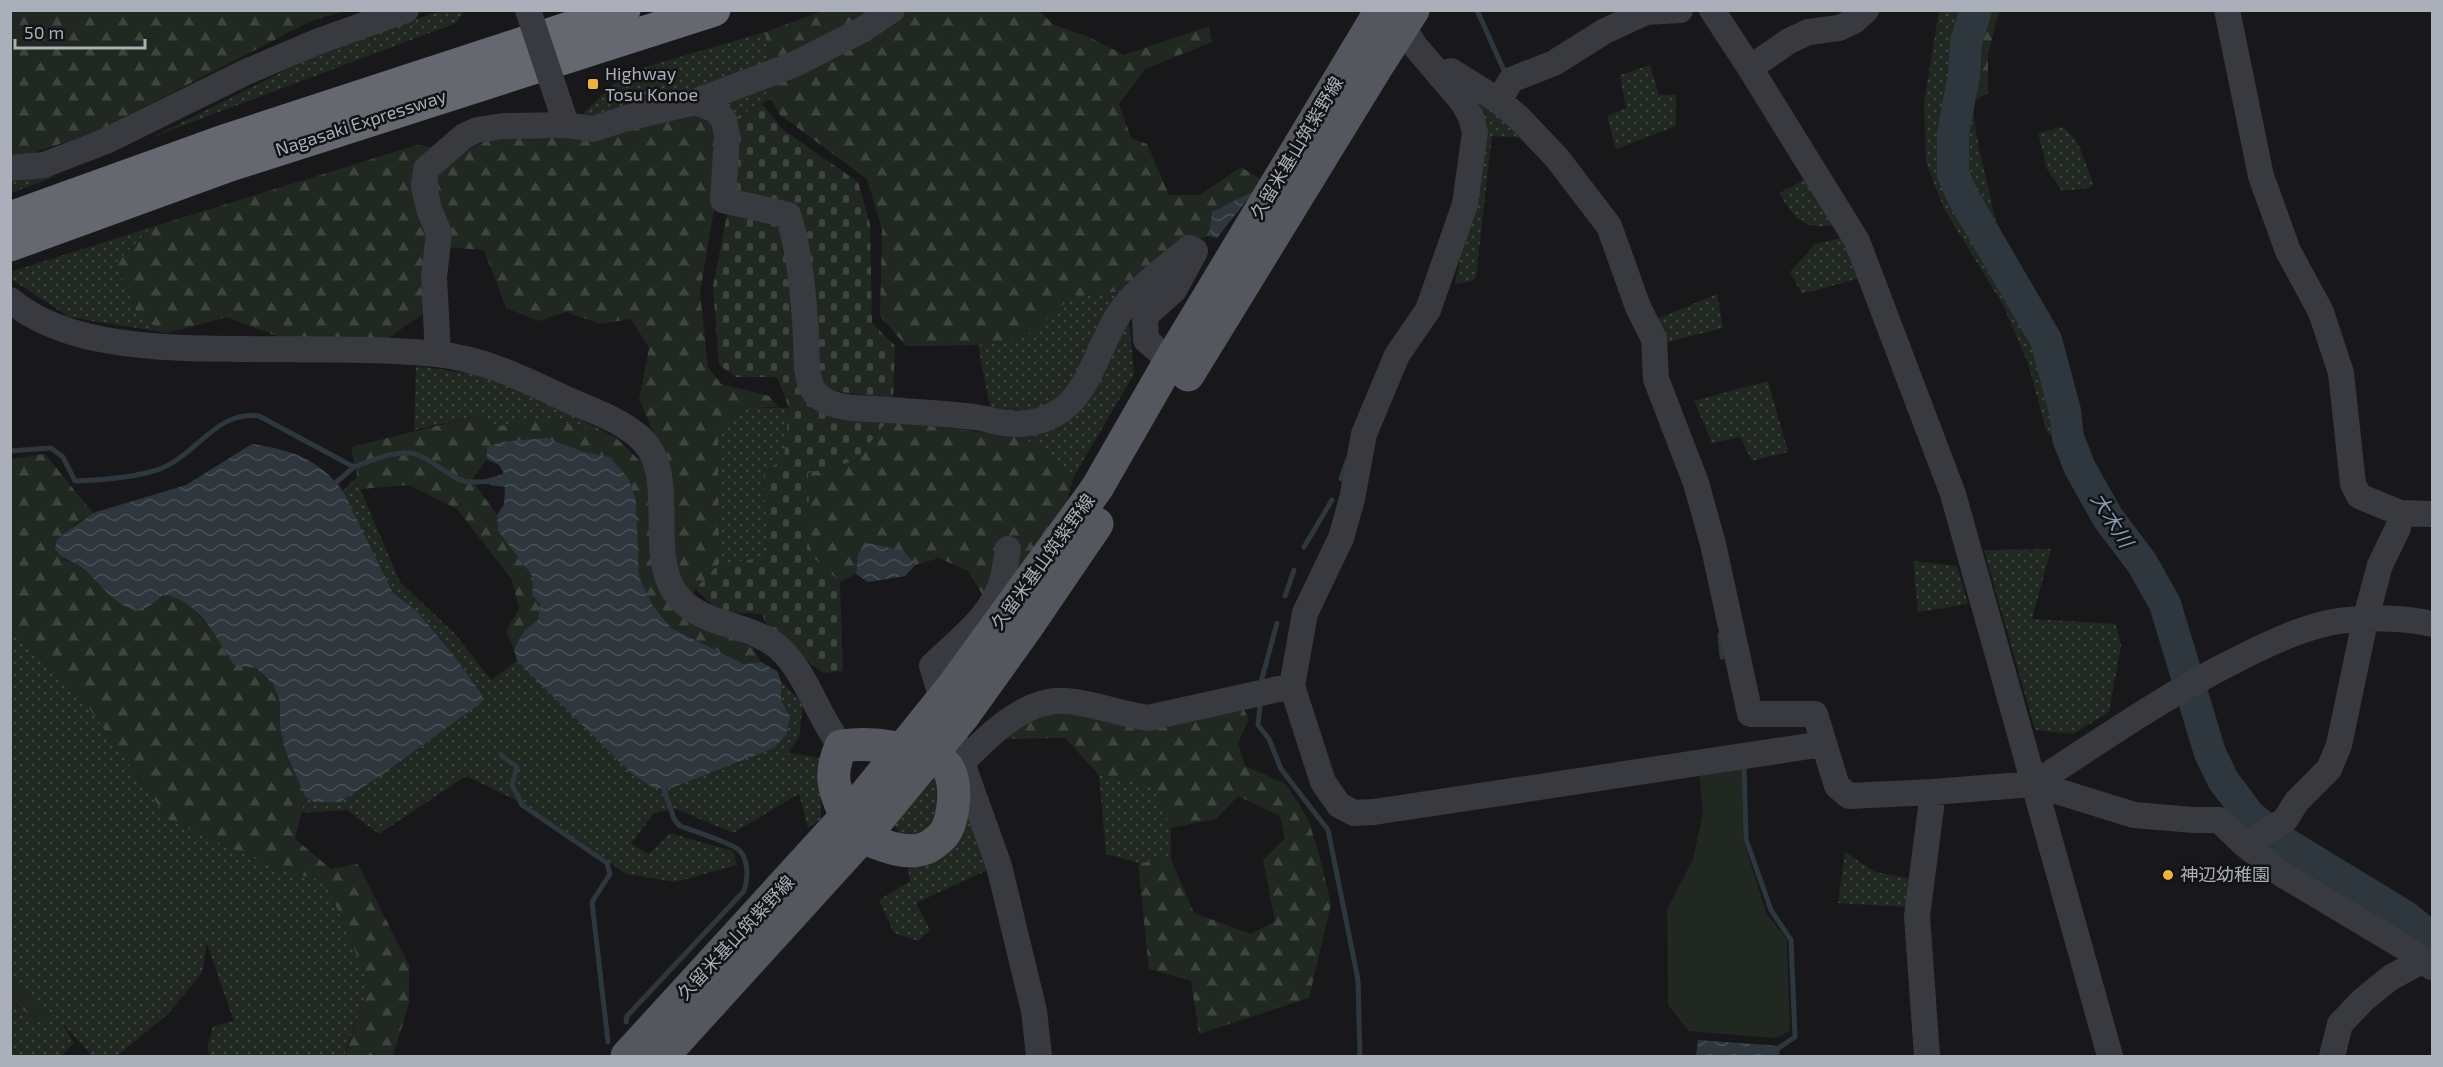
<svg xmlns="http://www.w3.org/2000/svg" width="2443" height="1067" viewBox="0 0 2443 1067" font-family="'Exo 2','Noto Sans JP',sans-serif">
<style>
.grass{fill:url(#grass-dots)}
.forest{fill:url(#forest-firs)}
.cemetery{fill:url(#cemetery-stones)}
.park{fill:#202821}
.water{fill:url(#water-waves)}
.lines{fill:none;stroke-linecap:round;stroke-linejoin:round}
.stream{stroke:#2e373d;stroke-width:5}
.river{stroke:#2e373d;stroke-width:32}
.minor{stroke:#393a3f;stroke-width:26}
.major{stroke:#55575e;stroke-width:33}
.highway{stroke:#65686f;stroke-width:33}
.minor-bridge{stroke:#393a3f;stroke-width:26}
.major-bridge{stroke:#55575e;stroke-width:33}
.poi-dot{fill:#ecb13e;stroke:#131315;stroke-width:2}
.labels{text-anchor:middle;stroke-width:5;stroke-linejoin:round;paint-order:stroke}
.poi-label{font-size:18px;fill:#aaafb9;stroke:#131315;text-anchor:start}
.street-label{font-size:18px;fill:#aaafb9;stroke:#131315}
.water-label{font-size:20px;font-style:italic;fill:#839cb3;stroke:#131315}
</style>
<defs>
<pattern id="grass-dots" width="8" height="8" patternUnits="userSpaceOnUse" patternTransform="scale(1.5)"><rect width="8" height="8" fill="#202821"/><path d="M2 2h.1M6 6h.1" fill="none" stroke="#3e453f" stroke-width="1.8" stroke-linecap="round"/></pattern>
<pattern id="forest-firs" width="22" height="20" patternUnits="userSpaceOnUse" patternTransform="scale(1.5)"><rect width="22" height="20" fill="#202821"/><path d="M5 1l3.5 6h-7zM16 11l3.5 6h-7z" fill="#3e453f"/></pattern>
<pattern id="cemetery-stones" width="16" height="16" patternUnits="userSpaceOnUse" patternTransform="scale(1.5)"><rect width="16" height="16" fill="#202821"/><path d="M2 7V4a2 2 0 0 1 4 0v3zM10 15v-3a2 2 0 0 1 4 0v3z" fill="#3e453f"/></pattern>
<pattern id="water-waves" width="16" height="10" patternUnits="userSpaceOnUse" patternTransform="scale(1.5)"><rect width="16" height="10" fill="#2e373d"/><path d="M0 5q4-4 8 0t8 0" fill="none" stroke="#4a5157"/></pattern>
</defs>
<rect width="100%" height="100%" fill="#18181a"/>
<!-- grass -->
<path class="grass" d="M440,11H465L456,23L155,136L321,52Z
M1939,11H1960L1943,114L1946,172L1956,199L2040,346L2058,408L2061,442L2047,433L2028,363L2003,305L1944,209L1926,162L1924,103Z
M765,32L771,99L721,125L566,130L625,73Z
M1650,65L1659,95H1676V126L1616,149L1607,116L1626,108L1620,75Z
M1452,77L1526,138L1492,136L1476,276L1473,281L1455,284L1472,200L1480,128Z
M1971,77C1971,134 1990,186 2000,241L1979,208L1965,166Z
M2062,127C2080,137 2086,165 2093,184L2090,188L2062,191L2047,169L2038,133Z
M56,176L11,193V180Z
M1810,177L1834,225C1803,231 1794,217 1779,193Z
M152,227L116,263L139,317L167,333L69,317L11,279L10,272Z
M1841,238L1860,278L1802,294L1790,272L1815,244Z
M1126,290L1134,374L1074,476L1023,437L995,434L978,345L1025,337L1070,298Z
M1717,294L1723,328L1663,343L1657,319Z
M416,366L496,377L615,437L543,417L500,426L476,416L414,430Z
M1768,381L1788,452L1752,461L1740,437L1712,443L1694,401Z
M743,407L789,408L784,457L764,474L768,558L719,564L718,428Z
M357,477L360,489L400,582L455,634L491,680L517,661L631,773L653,788H671L790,718L781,700V681L803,704L799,737L788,753L821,758V819L808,828L799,794L733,833L676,809L654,813L631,844L649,854L669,833L733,851L737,865L675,882L626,874L526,805L466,776L379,834L347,810L301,813L305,797L314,802L482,693L455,657L416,610L393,593L343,491Z
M2051,549L2032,619L2116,624L2121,646L2109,712L2073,734L2035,730L1984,550Z
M1913,561L1957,566L1968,604L1918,612Z
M11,632L74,687L169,820L273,867L326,882L369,984L344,1056H209L208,1045L213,1026L234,1021L207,944L202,973L168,1014L117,1056H92L63,1024L74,1043L61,1056H11L10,1000L38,1022L58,1019L11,979Z
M934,770L945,788L941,819L926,838H902L892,822Z
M1099,775L1153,786L1171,828V859L1138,863L1106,854Z
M964,788L994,867L916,903L930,930L918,941L894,933L879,900L910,881L908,868L949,849Z
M1845,852L1875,872L1913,879L1906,907L1838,903Z"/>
<!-- forest -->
<path class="forest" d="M10,11H345L311,21L98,131L27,155L11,156Z
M823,11H1039L1054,25L1087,36L1124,55L1209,26L1212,42L1145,69L1119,104L1131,138L1147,144L1169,195H1200L1241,167L1260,179L1254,191L1212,212L1209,236L1181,244L1126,290L1070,299L1025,337L978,345L906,346L880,316L882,229L867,179L779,114L771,99L765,32Z
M1982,11H1999L1988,55V93L1971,103L1972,37Z
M693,109L721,125L715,205L700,292L708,367L721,384L769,396L778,407H743L718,428L719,564L695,589L686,619L753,648L761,662L744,664L671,628L653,606L639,577L636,500L610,457L584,452L487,447V459L472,480L497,515L498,531L533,577L532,595L540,604L539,620L524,631L514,649L506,631L519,609L512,580L457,509L409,485L360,489L351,447L477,416L500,426L543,417L615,437L641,462L657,441L639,399L649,348L631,319L600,324L566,312L538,321L506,308L484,250L428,246L431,308L387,339L279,337L227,317L167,333L139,317L116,263L152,227L417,145L463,152L500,135Z
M887,421L1023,437L1074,476L1067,502L1003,593L982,594L968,571L939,558L915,565L904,551L858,554L856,574L840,582L813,558L804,530L809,509L808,472L855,461Z
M45,454L93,513L75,524L63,559L80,566L123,606L147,608L163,595L174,596L189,604L210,629L273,684L280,702V728L286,751L305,797L295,839L331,869L358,864L409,965V1003L393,1056H345L369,984L326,882L273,867L169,820L74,687L11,632L10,459Z
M1242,706L1249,719L1238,743L1245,766L1286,784L1308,819L1319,854L1331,904L1309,998L1199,1034L1191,981L1149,969L1138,863L1171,859L1194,913L1251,934L1275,921L1263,860L1285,839L1280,816L1238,796L1216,819L1171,828L1153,786L1099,775L1065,738L1006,739L1025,722L1069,709Z
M11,979L59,1020L38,1022L11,1000Z"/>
<!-- cemetery -->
<path class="cemetery" d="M762,104L782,129L858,182L870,224L872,323L895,346L893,400L823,389L795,377L817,405L887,421L855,461L808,473L809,509L804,531L814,558L840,582L843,671L823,673L770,632L762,614L721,612L695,589L719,564L768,557L764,474L784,457L789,408L777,377H736L719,365L713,286L731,194L733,119Z"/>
<!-- park -->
<path class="park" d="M1742,763L1743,839L1766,912L1787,940L1790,1031L1775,1038L1689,1031L1668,1005L1667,910L1693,859L1703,813L1699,770Z"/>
<!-- water -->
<path class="water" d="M1254,191L1217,238L1209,236L1212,212Z
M546,438L584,452L610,457L628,478L636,500L639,577L653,606L671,628L744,664L761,662L777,671L781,681V700L790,717L786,735L774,748L671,788H653L631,773L517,661L514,649L524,631L538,620L540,604L532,595L533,577L498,531L497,515L504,504L505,487L490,485L486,479L504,474L499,465L487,459V447L501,442Z
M252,444C291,450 319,459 343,491L393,593L416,610L455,657L482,694V702L380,776L340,802H314L305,797L286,752L280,728V702L273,684L256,668L234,665C217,639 197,597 163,595C158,599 153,604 148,607C124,621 98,579 81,567C69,559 64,561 55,549L57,539L93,513L186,485Z
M868,543L904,551L915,565L905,576L868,582L856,574L858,554Z
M1698,1040L1780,1046L1779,1056H1696Z"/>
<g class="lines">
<!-- stream -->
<path class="stream" d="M1477,10L1506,75
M10,451L51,448L63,457L75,481C102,480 132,478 157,470C196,457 215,410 259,416L354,467C371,461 390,452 409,453C430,455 445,476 464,481C473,483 483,482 492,481
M1341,479L1347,461
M332,486L354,467
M1304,547L1332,500
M1285,596L1294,570
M1720,635L1722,657
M1261,682L1277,623
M1260,706L1258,725L1269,739L1281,769L1328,830L1358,980L1360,1056
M501,755L517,767L512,785L522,805L607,863L610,874L592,902L608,1042
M1744,763L1746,839L1771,910L1791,940L1795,1037L1767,1056
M626,1022L627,1016L744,891C748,880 749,861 740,851C735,844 691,830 680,826L674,819L662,783"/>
<!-- river -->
<path class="river" d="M1976,10L1966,42L1964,75L1953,134V174L1963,197L2046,340L2065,411L2068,438L2080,468L2108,518L2142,563L2165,604L2210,753L2223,780L2250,816L2280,840L2406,917L2432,938"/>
<!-- minor -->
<path class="minor" d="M1712,10L1750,68L1857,241L1953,494L2110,1056
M2227,10L2261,176L2288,251L2321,312L2341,373L2353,484L2359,496L2400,513L2432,514
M1393,12L1415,46L1462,101L1471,117L1475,132L1465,204L1428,310L1397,355L1364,434L1352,499L1341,538L1305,613L1292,686L1323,782L1339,805L1354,813L1374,812L1823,744
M1750,68L1789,41L1808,32L1839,28L1854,21L1866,10
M1439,75L1451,71L1499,101L1518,117L1557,158L1609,226L1638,307L1654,339L1656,379L1696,483L1713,544L1750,714H1815L1837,786L1849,796L1933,792L2034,784L2134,815L2194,820H2219L2244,844L2249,842L2285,820L2297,801L2329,769L2339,745L2365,621L2380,565L2398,528L2400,513
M1499,101L1511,80L1554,63L1605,31L1646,12L1680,10
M695,102L795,64L862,30L892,10
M10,168L44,165L106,141L246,72L319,41L406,10
M10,300C68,349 168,348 240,349C305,350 372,348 437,354C484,359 524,379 566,399C591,410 616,418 637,435C681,469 646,548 674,591C698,628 748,621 779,648C806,672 818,717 841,746
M438,354L434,277L439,233L429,209L424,186L426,169L464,136L477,130L503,126L566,125L593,129L627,118L695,102L714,109L724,120L727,135L723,200L788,215C800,250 804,300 806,336C807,353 805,370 811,386C822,412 866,408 889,410C918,412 947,414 975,417C988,419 1003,424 1016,424C1085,422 1089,364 1117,317C1131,293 1168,266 1189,248L1195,251L1174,290L1145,316L1146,340L1170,361
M1008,549C1006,559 1005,571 1002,581C992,617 957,641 932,666L962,763L999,866L1034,1011L1039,1056
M952,773C980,744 1022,697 1066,701C1094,703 1120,714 1148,718L1292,686
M2034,784C2103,739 2170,692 2244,656C2272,642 2302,628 2333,622C2362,617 2404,617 2432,624
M2244,844L2280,873L2409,950L2432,967
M1927,1056L1917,916L1933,792
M2332,1056L2340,1024L2363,1000L2390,978L2423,960"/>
<!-- major -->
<path class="major" d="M1188,375L1381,60
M953,686L1097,488L1170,361L1381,10
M964,715L1027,627L1097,524
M846,818C834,787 828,777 841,746C871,742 899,746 927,757C932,759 940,761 944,764C959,776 955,819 944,834C941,838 931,846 926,848C906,856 882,845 864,838
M627,1056L861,800
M663,1056L876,822"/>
<!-- highway -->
<path class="highway" d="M10,218L221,142L624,10
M10,245L230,165L714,10"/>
<!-- minor-bridge -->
<path class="minor-bridge" d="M528,10L563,115"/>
<!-- major-bridge -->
<path class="major-bridge" d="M1381,60L1413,10
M861,800L953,686
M876,822L964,715"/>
</g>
<!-- markers -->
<g class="poi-dot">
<rect x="587" y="78" width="12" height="12" rx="3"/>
<circle cx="2168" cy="875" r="6"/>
</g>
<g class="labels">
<!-- poi labels -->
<g class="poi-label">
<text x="605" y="80">Highway<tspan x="605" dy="21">Tosu Konoe</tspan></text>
<text x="2180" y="881">神辺幼稚園</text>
</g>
<!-- street labels -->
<g class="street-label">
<text transform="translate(361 123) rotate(-18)" y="6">Nagasaki Expressway</text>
<text transform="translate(1297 148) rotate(-59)" y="6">久留米基山筑紫野線</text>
<text transform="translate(1043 562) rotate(-54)" y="6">久留米基山筑紫野線</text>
<text transform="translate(736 938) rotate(-47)" y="6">久留米基山筑紫野線</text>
</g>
<!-- water labels -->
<g class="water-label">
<text transform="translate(2112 520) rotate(58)" y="7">大木川</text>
</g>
</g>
<!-- border -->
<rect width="2443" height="1067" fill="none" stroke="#aaafb9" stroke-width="24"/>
<!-- scale -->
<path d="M15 39v9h130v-9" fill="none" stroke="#aaafb9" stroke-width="3"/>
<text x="24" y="39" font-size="18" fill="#aaafb9" stroke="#131315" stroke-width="4.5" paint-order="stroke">50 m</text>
</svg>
